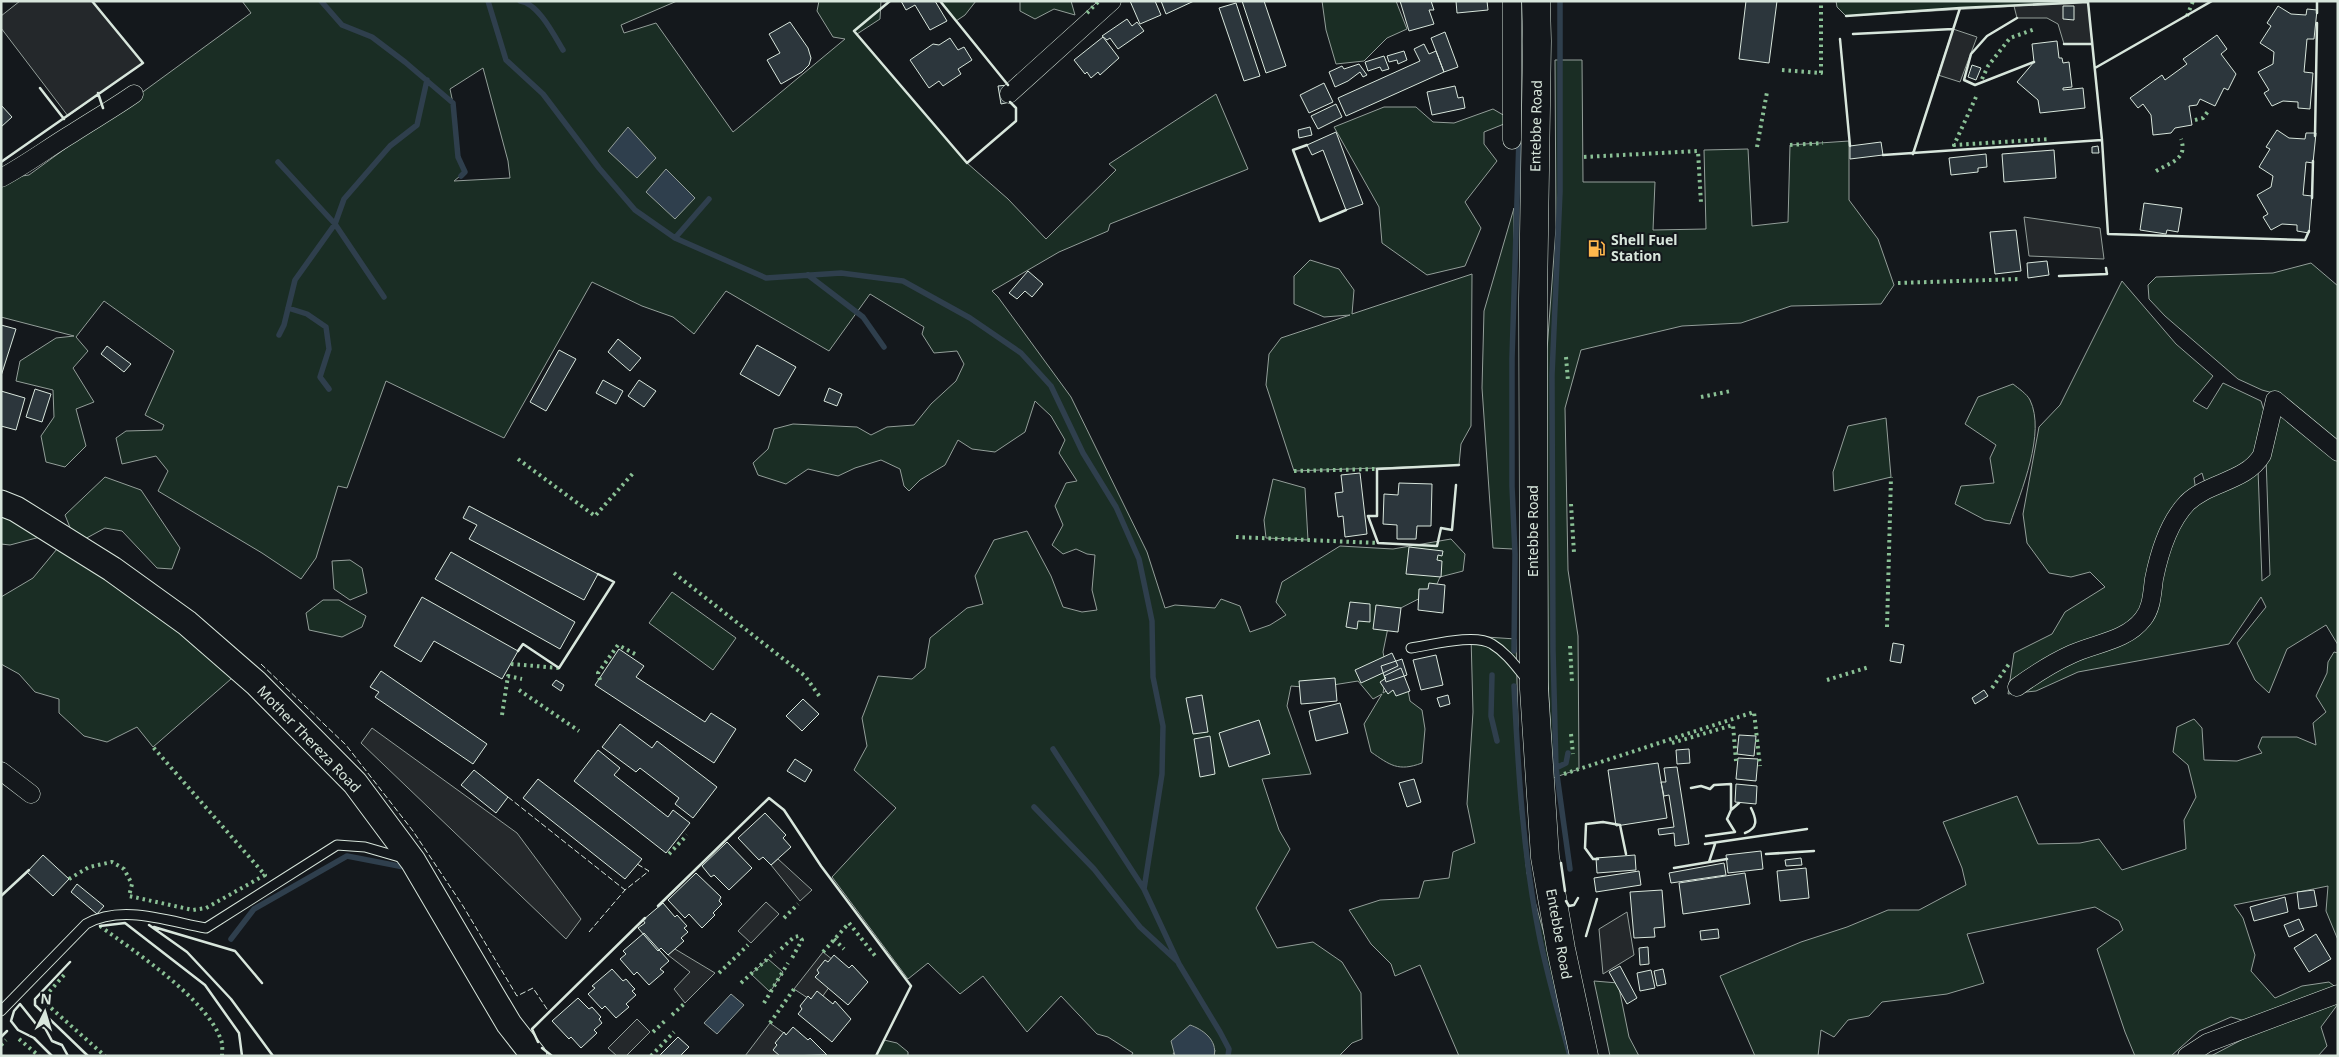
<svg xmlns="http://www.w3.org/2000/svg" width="2339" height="1057" viewBox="0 0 2339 1057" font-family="'Noto Sans',sans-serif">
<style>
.green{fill:#1a2d24;stroke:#939e99;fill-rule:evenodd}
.parking{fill:#24282b;stroke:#939e99}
.water{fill:#2f3f4d;stroke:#939e99}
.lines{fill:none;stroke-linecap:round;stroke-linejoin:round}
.stream{stroke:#2f3f4d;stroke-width:5.5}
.building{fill:#2c363c;stroke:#d8e6dc}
.lane-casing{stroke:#d8e6dc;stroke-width:11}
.street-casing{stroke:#d8e6dc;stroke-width:19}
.secondary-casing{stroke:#d8e6dc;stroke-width:27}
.primary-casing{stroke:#d8e6dc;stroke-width:29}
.lane{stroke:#14181c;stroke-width:9}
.street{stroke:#14181c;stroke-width:18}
.secondary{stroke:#14181c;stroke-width:25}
.primary{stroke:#14181c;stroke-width:28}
.hedge{stroke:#8ac095;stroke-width:4;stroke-dasharray:2.5 4;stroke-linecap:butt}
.fence{stroke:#d8e6dc;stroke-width:1;stroke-dasharray:6 2.5;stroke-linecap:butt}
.wall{stroke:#d8e6dc;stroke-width:2.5}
.labels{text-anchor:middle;stroke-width:4;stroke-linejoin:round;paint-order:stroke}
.street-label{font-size:14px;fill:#d8e6dc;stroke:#14181c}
.poi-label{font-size:14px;font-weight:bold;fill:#d8e6dc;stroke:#14181c;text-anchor:start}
</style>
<rect width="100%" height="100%" fill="#14181c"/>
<!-- green -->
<path class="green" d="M242,1H677L621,25L624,33L656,23L733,132L845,39L833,37L817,11L819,1H881L880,19L857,34L967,163L1008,199L1046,239L1116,170L1109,164L1216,94L1248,169L1110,224L1108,231L1059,252L992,291L998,297L1071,397L1147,552L1165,608L1175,605L1215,608L1221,599L1240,606L1250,632L1270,625L1286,615L1276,602L1282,582L1340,546L1393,549L1451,539L1465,554L1463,571L1440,577L1434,591L1391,613L1383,652L1387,672L1383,693L1398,684L1408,690L1410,701L1422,710L1425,729L1422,763C1398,772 1390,765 1371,752L1364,724L1382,694L1373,699L1358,681L1314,688L1291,686L1287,706L1311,774L1262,779L1279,830L1290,849L1256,908L1277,948L1313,942L1342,962L1361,993L1362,1039L1352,1043L1339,1056H1214L1215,1050L1173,1053L1175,1056H1131L1133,1053L1108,1037L1097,1034L1061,996L1027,1032L983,976L960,994L928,963L908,979L832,877L896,808L854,770L867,746L862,718L878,676L912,679L925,668L930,638L967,608L983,604L975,576L994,540L1027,531L1051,576L1063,607L1082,612L1097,610L1092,590L1095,555L1087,554L1076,549L1063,554L1052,545L1063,525L1055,506L1066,483L1077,481L1059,453L1065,440L1051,416L1035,401L1025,432L995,452L972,449L958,440L945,465L920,480L909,491L904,486L900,469L881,460L855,468L838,476L808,469L786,484L758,475L753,463L768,449L774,429L793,424L857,427L871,435L887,427L914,425L931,404L956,381L964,364L957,351L934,353L922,334L924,327L870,294L829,351L726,291L694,334L673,317L642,306L592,282L504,438L386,381L347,488L338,486L316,558L301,579L262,553L158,491L168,471L156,456L122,464L116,438L126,431L162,430L164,425L145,415L174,351L104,301L76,337L88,351L73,368L94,402L76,409L86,446L65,467L46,462L41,436L54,417L53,390L16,381L20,361L56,338L74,336L1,317V185L15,177L29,175L251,13ZM483,68L508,161L510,178L454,181L465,172C453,146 457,116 450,89Z
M941,1H976L965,15L956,21Z
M1020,1H1071L1075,15L1054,9L1035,19L1020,11Z
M1322,1H1396L1407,29L1387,38L1364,61L1336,64L1326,30Z
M1836,1H2088V2L1846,16L1837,7Z
M1555,60H1582L1583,182H1655L1653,230L1706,229L1704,150L1748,149L1752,226L1788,222L1790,145L1849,141V200L1878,239L1894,285L1881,304L1791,306L1741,323L1682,326L1581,350L1565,408L1568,570L1578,636L1579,769L1553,778L1548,681L1547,350L1556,228Z
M1384,107H1416L1433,122L1454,123L1493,109L1505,116L1504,124L1484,132V144L1497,161L1465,202L1481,228L1465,266L1427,275L1382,243L1379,207L1334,127Z
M1514,208L1513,549L1493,548L1482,388L1484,311Z
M1310,260L1339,269L1354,290L1352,314L1472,274L1471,426L1461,444L1459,465L1294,471L1266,385L1269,354L1281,338L1350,315L1324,317L1294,304V276Z
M2311,263L2338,286V441L2284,396L2262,390L2238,379L2165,316L2149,299L2148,285L2156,277L2273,273Z
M2122,281L2176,344L2213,376L2193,401L2207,409L2223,383L2261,401L2265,414L2255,458L2230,474L2205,483L2202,473L2194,478L2196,491L2203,497L2258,469L2262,581L2270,575L2266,457L2278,407L2338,461V645L2326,625L2287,649L2269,693L2255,680L2237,643L2266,607L2261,597L2229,644L2078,672L2036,691L2008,694L2014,653L2052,634L2065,612L2105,587L2090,572L2071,577L2049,573L2027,543L2023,514L2039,427L2060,405Z
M2013,384C2018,388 2027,394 2030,400C2046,433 2021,491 2010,524L1985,520L1955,504L1961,486L1994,483L1990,458L1996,445L1965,424L1978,397Z
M1886,418L1891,477L1834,491L1833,472L1848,426Z
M105,477L141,490L180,548L172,569L157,568L122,531L105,528L83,540L71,530L65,515Z
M1273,479L1305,488L1308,540L1266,538L1264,520Z
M1,511L40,537L10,545L1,544Z
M57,549L145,604L239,672L153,747L137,727L107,742L84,736L59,713V699L35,692L19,674L1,664V597L33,578Z
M350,560L362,568L367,593L350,600L334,589L332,561Z
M672,592L736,638L713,670L649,623Z
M323,600H339L366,616L362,627L342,637L309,630L306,613Z
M1471,636L1516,639L1520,806L1527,873L1550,955L1574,1056H1459L1420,965L1395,976L1391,964L1371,944L1349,910L1380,900L1419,898L1424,881L1449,878L1453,852L1475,843L1467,804L1473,712Z
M2334,652L2338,653V940L2326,911L2328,886L2234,905L2243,918L2255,955L2251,971L2275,998L2302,986L2329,982L2338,989V1004L2321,1027L2327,1046L2318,1056H2211L2266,1027L2231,1017L2199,1031L2171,1056H2135L2125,1032L2097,949L2123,930L2119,921L2095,907L1967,934L1984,983L1947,994L1882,1002L1869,1016L1848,1020L1834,1037L1821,1030L1818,1056H1755L1720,976L1801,942L1847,927L1888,910H1919L1966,885L1962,868L1943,822L2017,796L2038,844L2080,843L2099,839L2122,870L2186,849L2184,820L2196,797L2188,765L2173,752L2177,727L2194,719L2202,728L2204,760L2237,761L2262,753L2258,747L2262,737H2297L2316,745L2313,723L2326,712L2316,696L2327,673L2328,662Z
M768,959L783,972L770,992L751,974Z
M1594,981L1618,983L1629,1037L1639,1056H1610Z
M884,1040L897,1043L908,1052V1056H876Z"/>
<!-- parking -->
<path class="parking" d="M20,1H92L143,63L68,116L1,28V16Z
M2088,2L2092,44H2064L2058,24L2047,18H2017L2014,6Z
M1953,29L1977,37L1960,82L1938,75Z
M2024,217L2100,228L2104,259L2029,256Z
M372,728L517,833L581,919L566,939L361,743Z
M778,859L812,890L800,901L771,865Z
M766,902L779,914L751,943L738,931Z
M1627,912L1634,955L1603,974L1599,929Z
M675,949L715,973L685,1003L674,989L690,972L668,955Z
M823,952L843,968L817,1004L794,989Z
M637,1019L650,1032L626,1056H617L608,1048Z
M770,1023L795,1041L784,1056H745Z"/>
<!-- water -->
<path class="water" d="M628,127L656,158L637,178L608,151Z
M666,169L695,198L675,219L646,192Z
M731,994L744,1005L717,1034L704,1023Z
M1190,1025C1202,1029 1218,1040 1214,1056H1175L1171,1041Z"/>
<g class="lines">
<!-- stream -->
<path class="stream" d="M321,1L342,25L372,37L405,62L453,103L458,157L465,172L461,176
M488,1L506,60L543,94L599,168L635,210L675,238L766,278L841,273L903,281L970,318L1021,353L1051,386L1083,453L1116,507L1139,559L1152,621L1153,677L1163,726L1162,774L1144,889
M520,1C538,3 554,35 563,50
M278,162L335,224L384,297
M675,238L709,199
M808,275L863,317L884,347
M288,308L307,314L326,327L329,349L320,377L329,389
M279,335L284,325L295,280L335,224L344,199L390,146L417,125L427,80
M1514,651L1515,554L1512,486V358L1519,138
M1492,675L1491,716L1497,741
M1514,686C1518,768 1523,853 1539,934C1547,975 1559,1016 1570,1056
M1053,749L1144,889L1179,964L1220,1032L1229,1049L1228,1056
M1568,753L1566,763L1556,768L1570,869
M1556,768L1553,650L1552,375L1560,192V1
M1034,807L1094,869L1140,927L1177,961
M231,939L254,909L347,856L409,868"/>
</g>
<!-- building -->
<path class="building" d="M901,1H935L947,21L930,30L915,5L906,10Z
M1130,1H1155L1161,15L1140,24Z
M1161,1H1194L1166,14Z
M1242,1H1264L1286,66L1266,73Z
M1400,1H1431L1434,10H1429L1434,24L1409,31Z
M1456,1H1487L1488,10L1457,13Z
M1746,1H1777L1769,63L1739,59Z
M1236,3L1260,76L1244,81L1219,8Z
M2063,6H2074V20L2063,19Z
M2278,6L2291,14L2306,15L2307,9L2317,10L2314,39H2307L2304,72L2313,73L2310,109L2298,108V102L2283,101L2272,106L2264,93L2269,90L2258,72L2273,64L2274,52L2260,43L2271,26L2267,23Z
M1127,19L1132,26L1137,22L1144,31L1118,49L1110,38L1107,40L1102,36Z
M790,22L808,48L811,58L809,65L802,72L781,84L767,60L780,53L769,34Z
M1445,32L1458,67L1444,72L1431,38Z
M2217,35L2227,49L2221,54L2236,74L2228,90L2224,88L2215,106L2200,99L2197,105L2189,106L2192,125L2175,128L2171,133L2153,135L2151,115L2143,104L2138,108L2130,98L2162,75L2165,80L2187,64L2183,59Z
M1103,37L1119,58L1100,75L1098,72L1091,78L1087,72L1085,74L1074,60Z
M950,38L958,50L964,47L972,60L958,69L961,74L943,86L939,81L929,88L910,60L933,44L939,45Z
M2057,41L2059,58H2062L2063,63L2069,62L2072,87L2063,88V90L2083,88L2085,108L2040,113L2038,100L2017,82L2034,62L2032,44Z
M1424,44L1429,54L1436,51L1444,72L1346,116L1338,98L1420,61L1414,49Z
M1404,51L1407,60L1398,64L1397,60L1389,62L1387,56Z
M1384,56L1389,69L1382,71L1380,67L1368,71L1365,62Z
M1359,64L1367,75L1363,77L1360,72L1348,81L1335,87L1329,72L1342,66L1344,69Z
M1972,65L1981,68L1976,80L1968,77Z
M1324,83L1333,102L1309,113L1300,95Z
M1008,85L1010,102L1001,104L998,86Z
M1455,86L1458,98L1463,97L1465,108L1432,115L1427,92Z
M1336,104L1342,117L1318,129L1311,116Z
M1,105L12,117L1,127Z
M1310,127L1312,135L1299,138L1298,130Z
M2277,130L2289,138L2305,139L2306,133H2316L2313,163L2306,162L2303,195L2312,196L2309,233L2297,231V225L2282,224L2271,230L2263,217L2268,214L2257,195L2271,187L2273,176L2259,167L2270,149L2266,147Z
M1336,132L1363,204L1346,210L1323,150L1312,155L1307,145Z
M1881,142L1883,155L1850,159V146Z
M2098,146L2099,153H2092V147Z
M2054,150L2056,178L2004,182L2002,154Z
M1986,154L1987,167L1978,168V172L1951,175L1949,158Z
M2144,203L2182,208L2178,232L2167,230L2166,234L2140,230Z
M2016,230L2021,271L1995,274L1990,232Z
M2047,261L2049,275L2028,278L2027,263Z
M1028,271L1043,284L1032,297L1025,291L1017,299L1009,293Z
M1,325L16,329L1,376Z
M618,339L641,358L630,371L608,352Z
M757,345L796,367L779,396L740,374Z
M107,346L131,364L124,372L101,354Z
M559,350L576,359L546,411L530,402Z
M603,380L623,391L616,404L596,393Z
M639,380L656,391L644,407L628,396Z
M829,388L842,394L837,406L824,401Z
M35,389L51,394L42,422L26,417Z
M1,391L25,398L16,430L1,426Z
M1360,473L1367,534L1345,537L1343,516L1338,517L1335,493L1343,492L1341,475Z
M1399,483L1432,484L1431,526H1417L1416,539H1397V525L1383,524L1384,494L1398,495Z
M469,506L598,574L584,600L469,539L477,525L463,518Z
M1409,547L1443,551L1442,556L1438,555L1437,560L1442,561L1441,577L1406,574Z
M451,552L575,622L560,649L435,579Z
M1429,583L1445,585L1443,613L1418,610L1419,589H1428Z
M422,597L518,651L502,679L434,641L421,662L394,646Z
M1350,602L1370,604V622L1358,621L1357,629L1346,627Z
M1376,605L1401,608L1398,632L1373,629Z
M1893,643L1904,645L1901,663L1890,661Z
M619,649L644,666L636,677L705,722L711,713L736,729L714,763L595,685Z
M1392,653L1398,666L1361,683L1355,670Z
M1436,655L1443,685L1421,690L1413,660Z
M1402,659L1407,675L1386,682L1381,666Z
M1401,668L1410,691L1396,696L1393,690L1388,694L1380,682L1386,678L1384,676Z
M381,671L487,744L473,764L375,697L379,692L370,687Z
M1335,678L1337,701L1301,704L1299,681Z
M556,680L564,685L561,691L552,685Z
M1984,690L1988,696L1975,704L1972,698Z
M1202,695L1208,732L1193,734L1186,698Z
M1448,695L1450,704L1440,707L1437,698Z
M803,699L819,714L802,731L786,716Z
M1340,703L1348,733L1316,741L1309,711Z
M1259,720L1270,754L1229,767L1219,733Z
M620,724L652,748L657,741L717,787L693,818L675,804L679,798L640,768L636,772L602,747Z
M1739,735L1756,736L1754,756L1737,754Z
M1210,736L1215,774L1200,777L1194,739Z
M1689,749L1690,763L1677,764L1676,750Z
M598,750L620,768L614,775L668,817L673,810L690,823L666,853L574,781Z
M1738,758L1758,759L1756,781L1736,779Z
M795,759L812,770L805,782L787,771Z
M1658,763L1667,818L1616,826L1608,770Z
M1677,767L1689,844L1675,846L1674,833L1659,835L1658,829L1674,827L1669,795L1664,796L1661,782H1666L1664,768Z
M474,770L508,797L496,813L461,785Z
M538,779L642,859L625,879L523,798Z
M1414,779L1421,802L1407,807L1399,783Z
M1736,784L1757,786L1756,804L1735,802Z
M765,813L786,835L783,838L791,847L771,865L763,857L759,860L738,838Z
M727,842L752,868L729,890L714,875L711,877L702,866Z
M1761,851L1763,869L1728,873L1726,855Z
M43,855L69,879L53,896L27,872Z
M1635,855L1636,870L1597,873L1596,858Z
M1801,858L1802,865L1786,866L1785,860Z
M1724,863L1726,875L1671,883L1669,873Z
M1806,868L1809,898L1780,901L1777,871Z
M1639,871L1641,885L1596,892L1594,878Z
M696,873L721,897L719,901L722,904L713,913L715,915L702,928L689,914L685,918L668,900Z
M1745,873L1750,904L1683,914L1679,883Z
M77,884L104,906L97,914L71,892Z
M1662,890L1665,927L1654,928L1655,937L1634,938L1630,892Z
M2314,890L2317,906L2299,909L2297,892Z
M2285,897L2288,912L2254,921L2250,907Z
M663,903L675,917L677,915L687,926L684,928L688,932L681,938L684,941L668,955L661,948L658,951L638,928L645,923L643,920Z
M2299,919L2304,930L2289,937L2284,925Z
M1718,929L1719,938L1701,940L1700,931Z
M644,933L669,961L660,969L664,972L649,985L637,972L634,975L620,959L626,954L623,951Z
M2316,934L2331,959L2309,972L2294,948Z
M1648,947L1649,964L1640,965L1639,948Z
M834,955L849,968L852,965L868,982L848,1005L815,977L819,973L817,970L825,960L828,962Z
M1620,966L1637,998L1627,1004L1609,972Z
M612,969L623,981L626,979L632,986L635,989L632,991L636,995L626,1004L629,1007L616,1018L605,1006L602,1009L588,994L595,988L592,986Z
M1663,969L1666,984L1657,986L1654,971Z
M1651,970L1655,988L1640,991L1637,973Z
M817,991L833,1004L835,1001L851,1019L832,1042L798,1014L802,1009L800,1006L808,996L811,999Z
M578,998L589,1009L592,1007L601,1017L599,1019L602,1023L594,1030L597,1033L581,1048L571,1037L569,1039L552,1021Z
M793,1027L808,1040L810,1038L827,1055L780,1056L773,1050L777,1045L775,1043L784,1032L786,1035Z
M678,1037L689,1047L680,1056H659Z"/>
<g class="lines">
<defs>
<path id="lane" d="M1411,648C1432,645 1475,633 1492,644C1507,653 1517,668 1528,681
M1,1011L86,924C122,904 167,921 206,928L337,845L365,847L403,858"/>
<path id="street" d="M1512,1V140
M1009,94L1112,1
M1,178C27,164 48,148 73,133C93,120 114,108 134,94
M2275,400L2338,452
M2017,687C2035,674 2052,663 2072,654C2096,643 2126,641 2143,619C2152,608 2152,593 2154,579C2159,554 2169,522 2187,503C2208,482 2246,482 2262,455L2275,400
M1,771L31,794
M2187,1056L2207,1043L2338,994"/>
<path id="secondary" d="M1,503L16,509L112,569L187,623L256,683L355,783L413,861L490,992L509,1024L534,1056"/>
<path id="primary" d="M1536,1L1537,41L1533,299L1534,689L1545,857L1561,949L1584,1056"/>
</defs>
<!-- lane casing -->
<use href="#lane" class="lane-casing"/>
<!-- street casing -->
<use href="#street" class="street-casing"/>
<!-- secondary casing -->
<use href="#secondary" class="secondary-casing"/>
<!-- primary casing -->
<use href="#primary" class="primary-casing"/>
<!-- lane -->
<use href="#lane" class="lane"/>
<!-- street -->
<use href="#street" class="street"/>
<!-- secondary -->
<use href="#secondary" class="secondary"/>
<!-- primary -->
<use href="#primary" class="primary"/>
<!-- hedge -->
<path class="hedge" d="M1087,13L1099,1
M2187,16L2193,1
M1782,70L1821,73V1
M1982,79L1988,66L2010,38L2035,29
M1976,97L1954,145L2050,139
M2195,120L2203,118L2209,110
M1790,145L1823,143
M1757,147L1767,92
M1584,157L1698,151L1701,203
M2156,171C2171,162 2188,159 2181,139
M1898,283L2019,279
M1566,357L1568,381
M1701,397L1731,391
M518,459L595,516L635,471
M1294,471L1377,469
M1571,504L1574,553
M1236,537L1378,543
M674,573L805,676L820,697
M1887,627L1891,477
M1570,646L1572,682
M511,664L559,668
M600,680L598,673L618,645L635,654
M1827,680L1869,667
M1992,688L2009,664
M519,690L579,731
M502,715L508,676L522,679
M1571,734L1573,754
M1672,743L1733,725L1736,761
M1564,774L1754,712L1760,766
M669,854L687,835
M69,879L89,867L112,862L124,869L132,884L129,896L193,910L206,908L265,875L153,747
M784,918L798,904
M100,926C135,952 207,999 221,1040C223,1045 222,1051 222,1056
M834,939L844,949
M781,949L794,937L799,936L802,940L792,958
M823,952L849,923L876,957
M719,973L748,945
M64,975L42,1000L105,1056
M741,983L775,952
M764,1003L788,963
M672,1015L685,1003
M770,1023L794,989
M653,1032L667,1019
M19,1039L39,1056
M1,1045L6,1040
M651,1056L674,1032"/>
<!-- fence -->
<path class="fence" d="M261,664L346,745L413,831L463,906L517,996L533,988L549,1012
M508,797L625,890
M589,932L625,890L649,871L637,864"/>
<!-- wall -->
<path class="wall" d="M890,1L854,31L967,163L1016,121V108L1010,102
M940,1L1008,85
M2317,13V1
M1846,16L1960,8
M2017,18L1987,36L1971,54L1964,80L1975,85L2034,62
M1853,34L1953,29
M1840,39L1850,146
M2064,44H2092
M2095,68L2212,1
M40,88L64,119
M98,93L103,108
M2315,136L2317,23
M1307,145L1293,150L1320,221L1346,210
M1913,154L1960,8L2088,2L2102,140L2108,234L2305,240L2309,231
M1883,155L2102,140
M1,162L143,63L92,1
M2312,198L2313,161
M2059,276L2107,274L2106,268
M1456,485L1452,530L1441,528L1437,546L1378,543L1368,516H1377V469L1459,465
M518,651L523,644L559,668L614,582L598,574
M1691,788L1701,786L1710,789L1714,785L1731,784V810
M1745,833C1758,828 1757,820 1751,808
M1706,836L1735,832L1727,819L1731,810L1739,803
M1705,844L1807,829
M1766,854L1814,851
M1598,859H1593L1585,848L1586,824L1603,822L1620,825L1626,854
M1709,862L1715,844
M1561,863L1565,891
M1674,868L1727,859
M1,896L29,870
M1566,901L1569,906L1574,905L1578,898
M658,906L769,798L784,810L821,866L911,986L876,1056
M149,925L187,952L231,999L273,1056
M100,926L125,923L205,985L239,1033L242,1056
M154,927L235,951L262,983
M1586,936L1597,899
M70,962L35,999V1005L88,1056
M1,1037L7,1031
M538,1042L532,1029L645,918
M542,1048L552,1056
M52,1056L34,1038L18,1030L11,1021L14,1011L20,1004L36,1024L45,1028L52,1041L62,1045L68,1056"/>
</g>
<!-- icons -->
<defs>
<symbol id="fuel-bare" viewBox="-9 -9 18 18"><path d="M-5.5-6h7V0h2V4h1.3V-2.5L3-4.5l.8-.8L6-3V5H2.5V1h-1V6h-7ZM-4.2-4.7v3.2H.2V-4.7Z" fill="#ffb74d" stroke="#14181c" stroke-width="2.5" paint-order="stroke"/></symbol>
</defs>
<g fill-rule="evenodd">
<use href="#fuel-bare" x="1584" y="236" width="25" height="25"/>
</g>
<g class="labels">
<!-- street labels -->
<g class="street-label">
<text transform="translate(1536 126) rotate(-89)" y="5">Entebbe Road</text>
<text transform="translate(1533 531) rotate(-90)" y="5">Entebbe Road</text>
<text transform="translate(309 739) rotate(46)" y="5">Mother Thereza Road</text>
<text transform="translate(1559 934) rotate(80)" y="5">Entebbe Road</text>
</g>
<!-- poi labels -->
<g class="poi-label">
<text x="1611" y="245">Shell Fuel<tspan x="1611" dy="16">Station</tspan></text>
</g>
</g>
<!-- border -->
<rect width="2339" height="1057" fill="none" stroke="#d8e6dc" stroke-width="5"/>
<!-- north arrow -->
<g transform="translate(45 1012) rotate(5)" stroke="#14181c" stroke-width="4" paint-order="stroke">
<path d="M0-4L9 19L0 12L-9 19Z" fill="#d8e6dc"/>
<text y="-8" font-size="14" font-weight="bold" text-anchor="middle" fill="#d8e6dc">N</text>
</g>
</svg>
